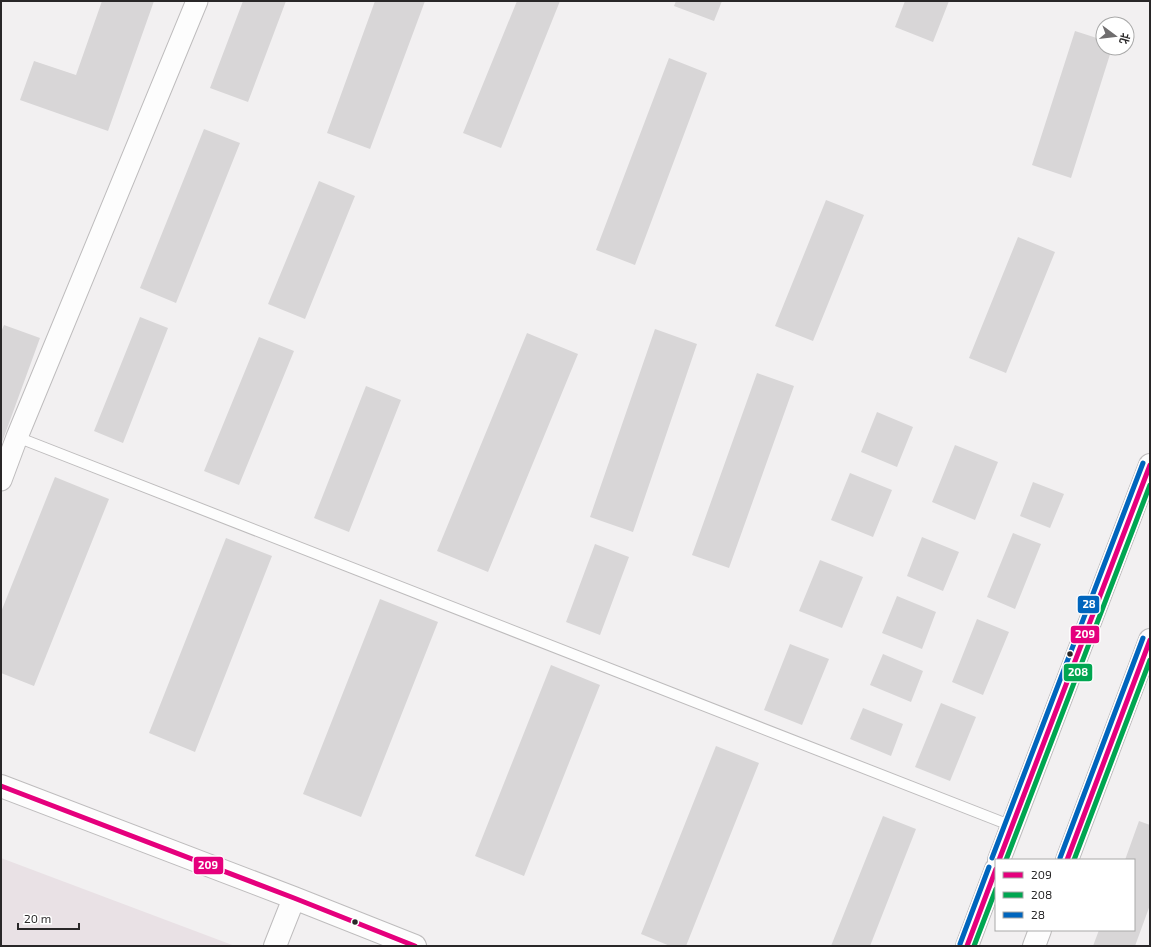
<svg xmlns="http://www.w3.org/2000/svg" width="1151" height="947" viewBox="0 0 1151 947" font-family="'Exo 2','Noto Sans SC',sans-serif">
<style>
.built{fill:#e9e1e5}
.building{fill:#d8d6d7}
.lines{fill:none;stroke-linecap:round;stroke-linejoin:round}
.lane-casing{stroke:#bebcbd;stroke-width:12}
.street-casing{stroke:#bebcbd;stroke-width:23}
.secondary-casing{stroke:#bebcbd;stroke-width:24}
.primary-casing{stroke:#bebcbd;stroke-width:24}
.lane{stroke:#fdfdfd;stroke-width:10}
.street{stroke:#fdfdfd;stroke-width:21}
.secondary{stroke:#fdfdfd;stroke-width:22}
.primary{stroke:#fdfdfd;stroke-width:22}
.bus-1-casing{stroke:#fff;stroke-width:8}
.bus-2-casing{stroke:#fff;stroke-width:8}
.bus-3-casing{stroke:#fff;stroke-width:8}
.bus-1{stroke:#e5007d;stroke-width:5}
.bus-2{stroke:#00a651;stroke-width:5}
.bus-3{stroke:#0065bd;stroke-width:5}
.bus-dot{fill:#292728;stroke:#fff;stroke-width:1.5}
.line-badge{stroke:#fff;stroke-width:1.5}
.badge-label{font-size:11px;text-anchor:middle;font-weight:bold;fill:#fff}
</style>
<rect width="100%" height="100%" fill="#f2f0f1"/>
<!-- built -->
<path class="built" d="M1,858L235,946H1Z"/>
<!-- building -->
<path class="building" d="M102,1H154L108,131L20,100L34,61L76,75Z
M243,1H286L248,102L210,88Z
M375,1H425L370,149L327,133Z
M517,1H560L501,148L463,133Z
M676,1H722L714,21L674,6Z
M905,1H949L933,42L895,27Z
M1075,31L1103,40V48H1112L1071,178L1032,165Z
M669,58L707,73L635,265L596,250Z
M204,129L240,143L176,303L140,288Z
M319,181L355,196L305,319L268,304Z
M826,200L864,215L813,341L775,326Z
M1018,237L1055,252L1006,373L969,358Z
M140,317L168,328L123,443L94,431Z
M4,325L40,338L1,445V332Z
M655,329L697,344L633,532L590,517Z
M527,333L578,354L488,572L437,551Z
M259,337L294,351L239,485L204,471Z
M757,373L794,386L729,568L692,555Z
M366,386L401,400L349,532L314,518Z
M877,412L913,427L897,467L861,452Z
M955,445L998,462L975,520L932,502Z
M850,473L892,490L873,537L831,520Z
M55,477L109,499L34,686L1,673V612Z
M1033,482L1064,494L1050,528L1020,516Z
M1013,533L1041,544L1015,609L987,597Z
M922,537L959,552L943,591L907,576Z
M226,538L272,556L195,752L149,733Z
M595,544L629,557L600,635L566,622Z
M820,560L863,577L842,628L799,611Z
M897,596L936,612L922,649L882,633Z
M380,599L438,622L361,817L303,794Z
M977,619L1009,632L983,695L952,682Z
M790,644L829,659L802,725L764,710Z
M883,654L923,671L911,702L870,685Z
M551,665L600,685L524,876L475,856Z
M941,703L976,717L950,781L915,767Z
M863,708L903,724L891,756L850,739Z
M716,746L759,763L686,946H670L641,934Z
M883,816L916,829L870,946H831Z
M1139,821L1150,825V905L1135,946H1093L1099,930H1134V860H1125Z"/>
<g class="lines">
<defs>
<path id="lane" d="M17,437L1012,826"/>
<path id="street" d="M1,480L17,437L197,1"/>
<path id="secondary" d="M1,786L294,898L415,946
M275,946L294,898"/>
<path id="primary" d="M999,860L1150,465
M1067,860L1150,640
M967,946L996,869
M1034,946L1040,930"/>
</defs>
<!-- lane casing -->
<use href="#lane" class="lane-casing"/>
<!-- street casing -->
<use href="#street" class="street-casing"/>
<!-- secondary casing -->
<use href="#secondary" class="secondary-casing"/>
<!-- primary casing -->
<use href="#primary" class="primary-casing"/>
<!-- lane -->
<use href="#lane" class="lane"/>
<!-- street -->
<use href="#street" class="street"/>
<!-- secondary -->
<use href="#secondary" class="secondary"/>
<!-- primary -->
<use href="#primary" class="primary"/>
<defs>
<path id="bus-1" d="M1,786L294,898L415,946
M999,860L1150,465
M1067,860L1150,640
M967,946L996,869"/>
<path id="bus-2" d="M1006,860L1150,485
M1074,860L1150,660
M974,946L996,889"/>
<path id="bus-3" d="M992,858L1143,463
M1060,858L1143,638
M960,944L989,867"/>
</defs>
<!-- bus-1 casing -->
<use href="#bus-1" class="bus-1-casing"/>
<!-- bus-2 casing -->
<use href="#bus-2" class="bus-2-casing"/>
<!-- bus-3 casing -->
<use href="#bus-3" class="bus-3-casing"/>
<!-- bus-1 -->
<use href="#bus-1" class="bus-1"/>
<!-- bus-2 -->
<use href="#bus-2" class="bus-2"/>
<!-- bus-3 -->
<use href="#bus-3" class="bus-3"/>
</g>
<!-- markers -->
<g class="bus-dot">
<circle cx="1070" cy="654" r="3.5"/>
<circle cx="355" cy="922" r="3.5"/>
</g>
<g class="line-badge">
<rect x="1077" y="595" width="23" height="19" rx="4" fill="#0065bd"/>
<rect x="1070" y="625" width="30" height="19" rx="4" fill="#e5007d"/>
<rect x="1063" y="663" width="30" height="19" rx="4" fill="#00a651"/>
<rect x="193" y="856" width="31" height="19" rx="4" fill="#e5007d"/>
</g>
<g class="badge-label">
<text x="1089" y="608">28</text>
<text x="1085" y="638">209</text>
<text x="1078" y="676">208</text>
<text x="208" y="869">209</text>
</g>
<!-- border -->
<rect width="1151" height="947" fill="none" stroke="#292728" stroke-width="4"/>
<!-- legend -->
<rect x="995" y="859" width="140" height="72" fill="#ffffff" stroke="#a9a9a9"/>
<rect x="1003" y="872" width="20" height="6" fill="#e5007d" stroke="#a9a9a9"/>
<text x="1031" y="879" font-size="12" fill="#292728">209</text>
<rect x="1003" y="892" width="20" height="6" fill="#00a651" stroke="#a9a9a9"/>
<text x="1031" y="899" font-size="12" fill="#292728">208</text>
<rect x="1003" y="912" width="20" height="6" fill="#0065bd" stroke="#a9a9a9"/>
<text x="1031" y="919" font-size="12" fill="#292728">28</text>
<!-- north arrow -->
<g transform="translate(1115 36) rotate(105)"><circle r="19" fill="#ffffff" stroke="#a9a9a9"/>
<path d="M0-3L7 15L0 10L-7 15Z" fill="#6f6d6e"/>
<text y="-6" font-size="11" font-weight="bold" text-anchor="middle" fill="#292728">北</text>
</g>
<!-- scale -->
<path d="M18 923v6h61v-6" fill="none" stroke="#292728" stroke-width="2"/>
<text x="24" y="923" font-size="12" fill="#292728" stroke="#ffffff" stroke-width="3" paint-order="stroke">20 m</text>
</svg>
